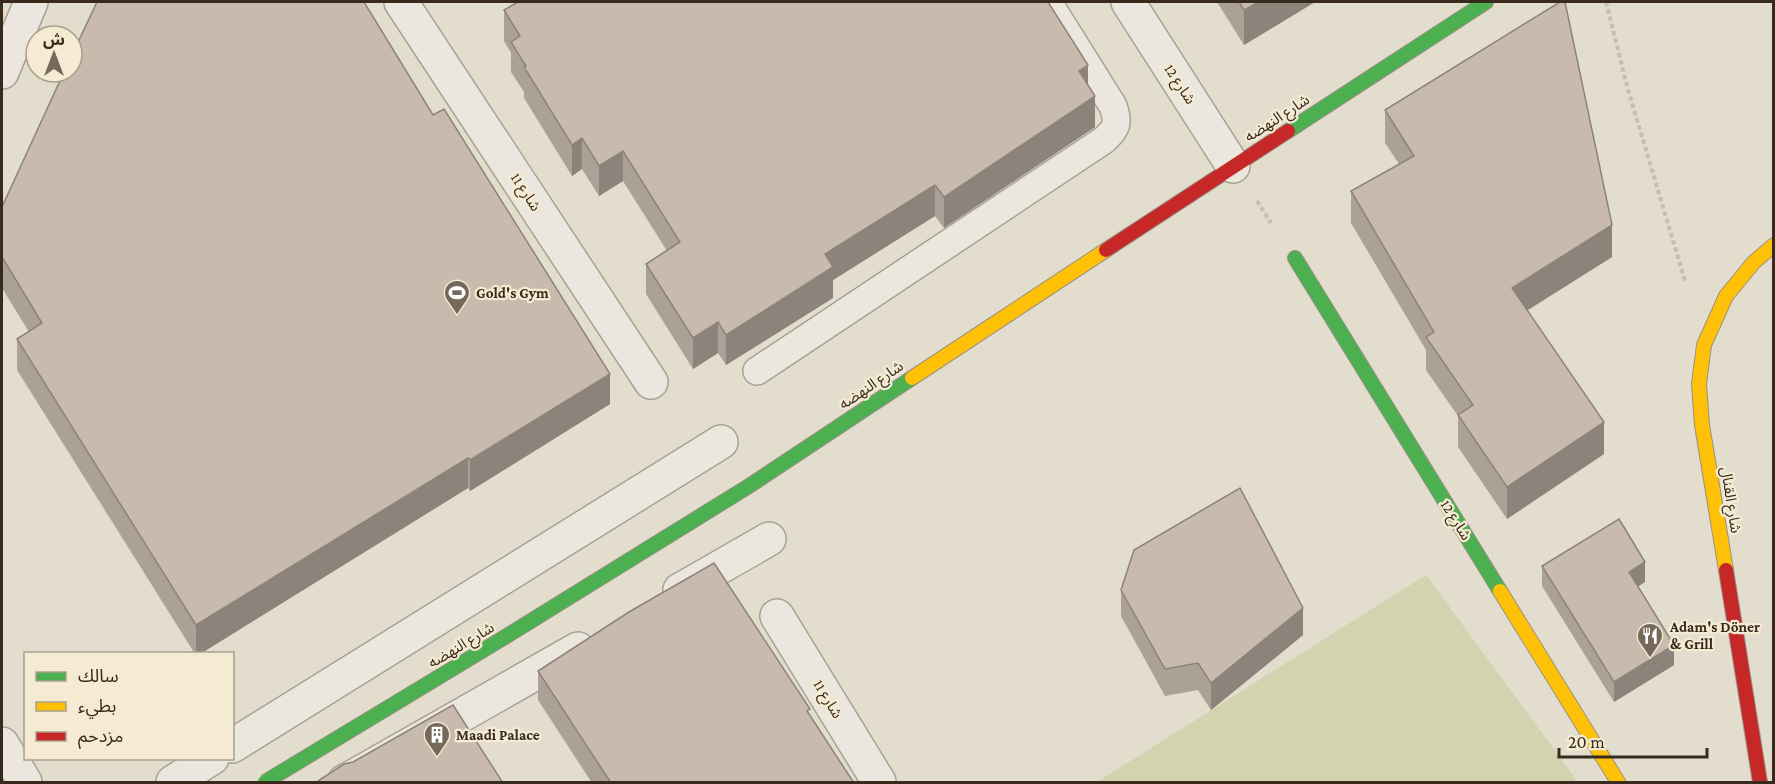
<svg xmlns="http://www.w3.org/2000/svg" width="1775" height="784" viewBox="0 0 1775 784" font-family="'Crimson Pro','Noto Sans Arabic',serif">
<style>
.green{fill:#d2d3af}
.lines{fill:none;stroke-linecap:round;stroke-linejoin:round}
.lane-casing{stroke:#a8a296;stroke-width:30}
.street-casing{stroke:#a8a296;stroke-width:36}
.fast-casing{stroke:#989186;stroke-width:16}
.slow-casing{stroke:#989186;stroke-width:16}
.jam-casing{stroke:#989186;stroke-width:16}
.path{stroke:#c4beb5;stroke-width:4;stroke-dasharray:4.5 3;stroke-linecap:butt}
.lane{stroke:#ece7de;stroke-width:27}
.street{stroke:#ece7de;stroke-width:33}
.fast{stroke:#4caf50;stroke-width:14}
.slow{stroke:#ffc107;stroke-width:14}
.jam{stroke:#c62828;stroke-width:14}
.fast-bridge-casing{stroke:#989186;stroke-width:16;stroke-linecap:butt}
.fast-bridge{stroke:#4caf50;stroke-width:14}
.wall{fill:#aca196}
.shaded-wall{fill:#8c837a}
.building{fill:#c8bbae;stroke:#8c837a;stroke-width:1.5}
.labels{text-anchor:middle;stroke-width:4.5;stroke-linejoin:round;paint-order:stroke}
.street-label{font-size:15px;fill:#382b1e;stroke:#f5ebd3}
.poi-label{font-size:15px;font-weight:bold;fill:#382b1e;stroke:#f5ebd3;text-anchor:start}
</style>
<rect width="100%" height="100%" fill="#e3ddcd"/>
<!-- green -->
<path class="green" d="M1426,575L1578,782H1097Z"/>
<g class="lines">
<defs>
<path id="lane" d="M757,371L1104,140C1117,128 1119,123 1113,106L1048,2"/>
<path id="street" d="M401,2L651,382
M1128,2L1233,166
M2,72L31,2
M680,590L769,539
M777,616L879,782
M2,744L25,782
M232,746L721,442
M173,782L212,758
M344,782L578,649"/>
<path id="fast" d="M1288,131L1486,2
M1295,258L1500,591
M505,637L749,486L912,378"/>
<path id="slow" d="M912,378L1106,250
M1726,570L1702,425L1699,384L1704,345L1726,296L1754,262L1774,245
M1500,591L1618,782"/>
<path id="jam" d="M1106,250L1288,131
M1726,570L1760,782"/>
</defs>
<!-- lane casing -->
<use href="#lane" class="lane-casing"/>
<!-- street casing -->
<use href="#street" class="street-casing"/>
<!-- fast casing -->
<use href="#fast" class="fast-casing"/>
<!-- slow casing -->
<use href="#slow" class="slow-casing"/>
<!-- jam casing -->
<use href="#jam" class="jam-casing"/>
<!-- path -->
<path class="path" d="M1606,2L1627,86L1685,281
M1257,201L1271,223"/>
<!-- lane -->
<use href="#lane" class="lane"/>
<!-- street -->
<use href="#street" class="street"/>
<!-- fast -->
<use href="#fast" class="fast"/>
<!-- slow -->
<use href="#slow" class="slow"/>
<!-- jam -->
<use href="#jam" class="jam"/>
<defs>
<path id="fast-bridge" d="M265,782L505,637"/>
</defs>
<!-- fast-bridge casing -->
<use href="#fast-bridge" class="fast-bridge-casing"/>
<!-- fast-bridge -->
<use href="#fast-bridge" class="fast-bridge"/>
</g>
<!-- wall -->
<path class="wall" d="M1217,2H1315L1244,45Z
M504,10L1088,85L1095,127L944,228L935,216L833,280V298L726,365L718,353L693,369L646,294V264L667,251L623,181L599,196L582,169L572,176L524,98V92L511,72V53L504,41Z
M1385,110L1612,257L1527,310L1604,454L1507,519L1458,447V416L1426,370V350L1351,223V191L1399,164L1385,143Z
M2,207L610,404L470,491L468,488L200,654H195L17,370V339L29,332L2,288Z
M1542,566L1645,582L1638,586L1674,665L1614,702L1542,586Z
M1121,590L1303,635L1211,710L1198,690L1165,696L1121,616Z
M538,671L810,715L854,783H592L538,700Z"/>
<!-- shaded-wall -->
<path class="shaded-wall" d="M1259,2H1315L1244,45V10Z
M1088,65V95L1079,71Z
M1095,96V127L944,228V197Z
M582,138V169L572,176V145Z
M623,151V181L599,196V166Z
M935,185V216L833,280V298L726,365V335L825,254Z
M1612,225V257L1512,320V288Z
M718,322V353L693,369V338Z
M610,374V404L470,491V460Z
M1604,422V454L1507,519V487Z
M468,458V488L200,654H196V625Z
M1645,562V582L1629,592V572Z
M1303,608V635L1211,710V683Z
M1674,645V665L1614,702V682Z"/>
<!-- building -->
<path class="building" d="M97,2H364L433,115L444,109L610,374L470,460L468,458L196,625L17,339L42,323L2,257V207L64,72H72V55Z
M518,2H1048L1088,65L1079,71L1095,96L944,197L935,185L825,254L833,267L726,335L718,322L693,338L646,264L680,242L623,151L599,166L582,138L572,145L524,67L526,66L511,42L520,36L504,10Z
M1239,2H1259L1244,10Z
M1560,2H1565L1612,225L1512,288L1604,422L1507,487L1458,415L1473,405L1426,337L1434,332L1351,191L1414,156L1385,110Z
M1240,488L1303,608L1211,683L1198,663L1165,669L1121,590L1134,550Z
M1619,519L1645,562L1629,572L1674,645L1614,682L1542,566Z
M714,563L810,709L807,711L854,783H611L538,671L629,612Z
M453,705L503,783H315L344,764L353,762Z"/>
<!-- icons -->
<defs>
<symbol id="stadium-pin" viewBox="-11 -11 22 30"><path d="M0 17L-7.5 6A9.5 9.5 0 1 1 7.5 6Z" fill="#74695b" stroke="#f5ebd3"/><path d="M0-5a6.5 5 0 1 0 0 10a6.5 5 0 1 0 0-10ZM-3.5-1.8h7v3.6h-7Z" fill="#fff"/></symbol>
<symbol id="restaurant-pin" viewBox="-11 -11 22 30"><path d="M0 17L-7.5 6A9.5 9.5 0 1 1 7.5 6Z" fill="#74695b" stroke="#f5ebd3"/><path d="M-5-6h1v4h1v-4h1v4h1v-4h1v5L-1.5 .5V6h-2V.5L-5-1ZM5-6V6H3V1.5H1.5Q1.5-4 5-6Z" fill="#fff"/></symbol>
<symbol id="building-pin" viewBox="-11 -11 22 30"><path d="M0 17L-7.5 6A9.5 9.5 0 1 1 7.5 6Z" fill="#74695b" stroke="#f5ebd3"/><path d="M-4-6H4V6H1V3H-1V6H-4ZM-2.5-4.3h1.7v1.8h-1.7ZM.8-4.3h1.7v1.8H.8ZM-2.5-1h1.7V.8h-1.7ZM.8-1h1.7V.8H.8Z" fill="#fff"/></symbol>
</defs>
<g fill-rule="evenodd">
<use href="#stadium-pin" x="442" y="278" width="30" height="40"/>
<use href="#restaurant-pin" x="1635" y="621" width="30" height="40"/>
<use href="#building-pin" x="422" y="720" width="30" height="40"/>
</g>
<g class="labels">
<!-- street labels -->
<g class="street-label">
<text transform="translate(1180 84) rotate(57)" y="5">شارع 12</text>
<text transform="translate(1277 118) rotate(-33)" y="5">شارع النهضه</text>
<text transform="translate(526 192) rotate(57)" y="5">شارع 11</text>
<text transform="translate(871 385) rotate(-34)" y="5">شارع النهضه</text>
<text transform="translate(1731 500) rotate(81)" y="5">شارع القنال</text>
<text transform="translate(1456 520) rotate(58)" y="5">شارع 12</text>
<text transform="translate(461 645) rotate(-31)" y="5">شارع النهضه</text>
<text transform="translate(828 699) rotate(59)" y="5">شارع 11</text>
</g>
<!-- poi labels -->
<g class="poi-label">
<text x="476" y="298">Gold's Gym</text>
<text x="1670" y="632">Adam's Döner<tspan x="1670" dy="17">&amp; Grill</tspan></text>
<text x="456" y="740">Maadi Palace</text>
</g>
</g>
<!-- border -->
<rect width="1775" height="784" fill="none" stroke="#382b1e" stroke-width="6"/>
<!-- legend -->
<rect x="24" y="652" width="210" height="108" fill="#f5ebd3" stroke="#a99e8b" stroke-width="1.5"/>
<rect x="36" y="672" width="30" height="9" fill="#4caf50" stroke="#a99e8b" stroke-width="1.5"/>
<text x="78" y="682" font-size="18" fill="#382b1e">سالك</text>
<rect x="36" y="702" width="30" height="9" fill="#ffc107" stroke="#a99e8b" stroke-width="1.5"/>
<text x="78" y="712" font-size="18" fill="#382b1e">بطيء</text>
<rect x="36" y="732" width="30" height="9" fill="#c62828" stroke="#a99e8b" stroke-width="1.5"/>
<text x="78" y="742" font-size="18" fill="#382b1e">مزدحم</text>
<!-- north arrow -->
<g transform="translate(54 54)"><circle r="28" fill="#f5ebd3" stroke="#a99e8b" stroke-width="1.5"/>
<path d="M0-4.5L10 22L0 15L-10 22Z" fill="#74695b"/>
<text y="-9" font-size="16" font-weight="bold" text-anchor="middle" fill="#382b1e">ش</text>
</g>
<!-- scale -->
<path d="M1559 748v9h148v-9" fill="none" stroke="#382b1e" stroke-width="3"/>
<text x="1568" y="748" font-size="18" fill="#382b1e" stroke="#f5ebd3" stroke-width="4.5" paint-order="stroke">20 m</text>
</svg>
